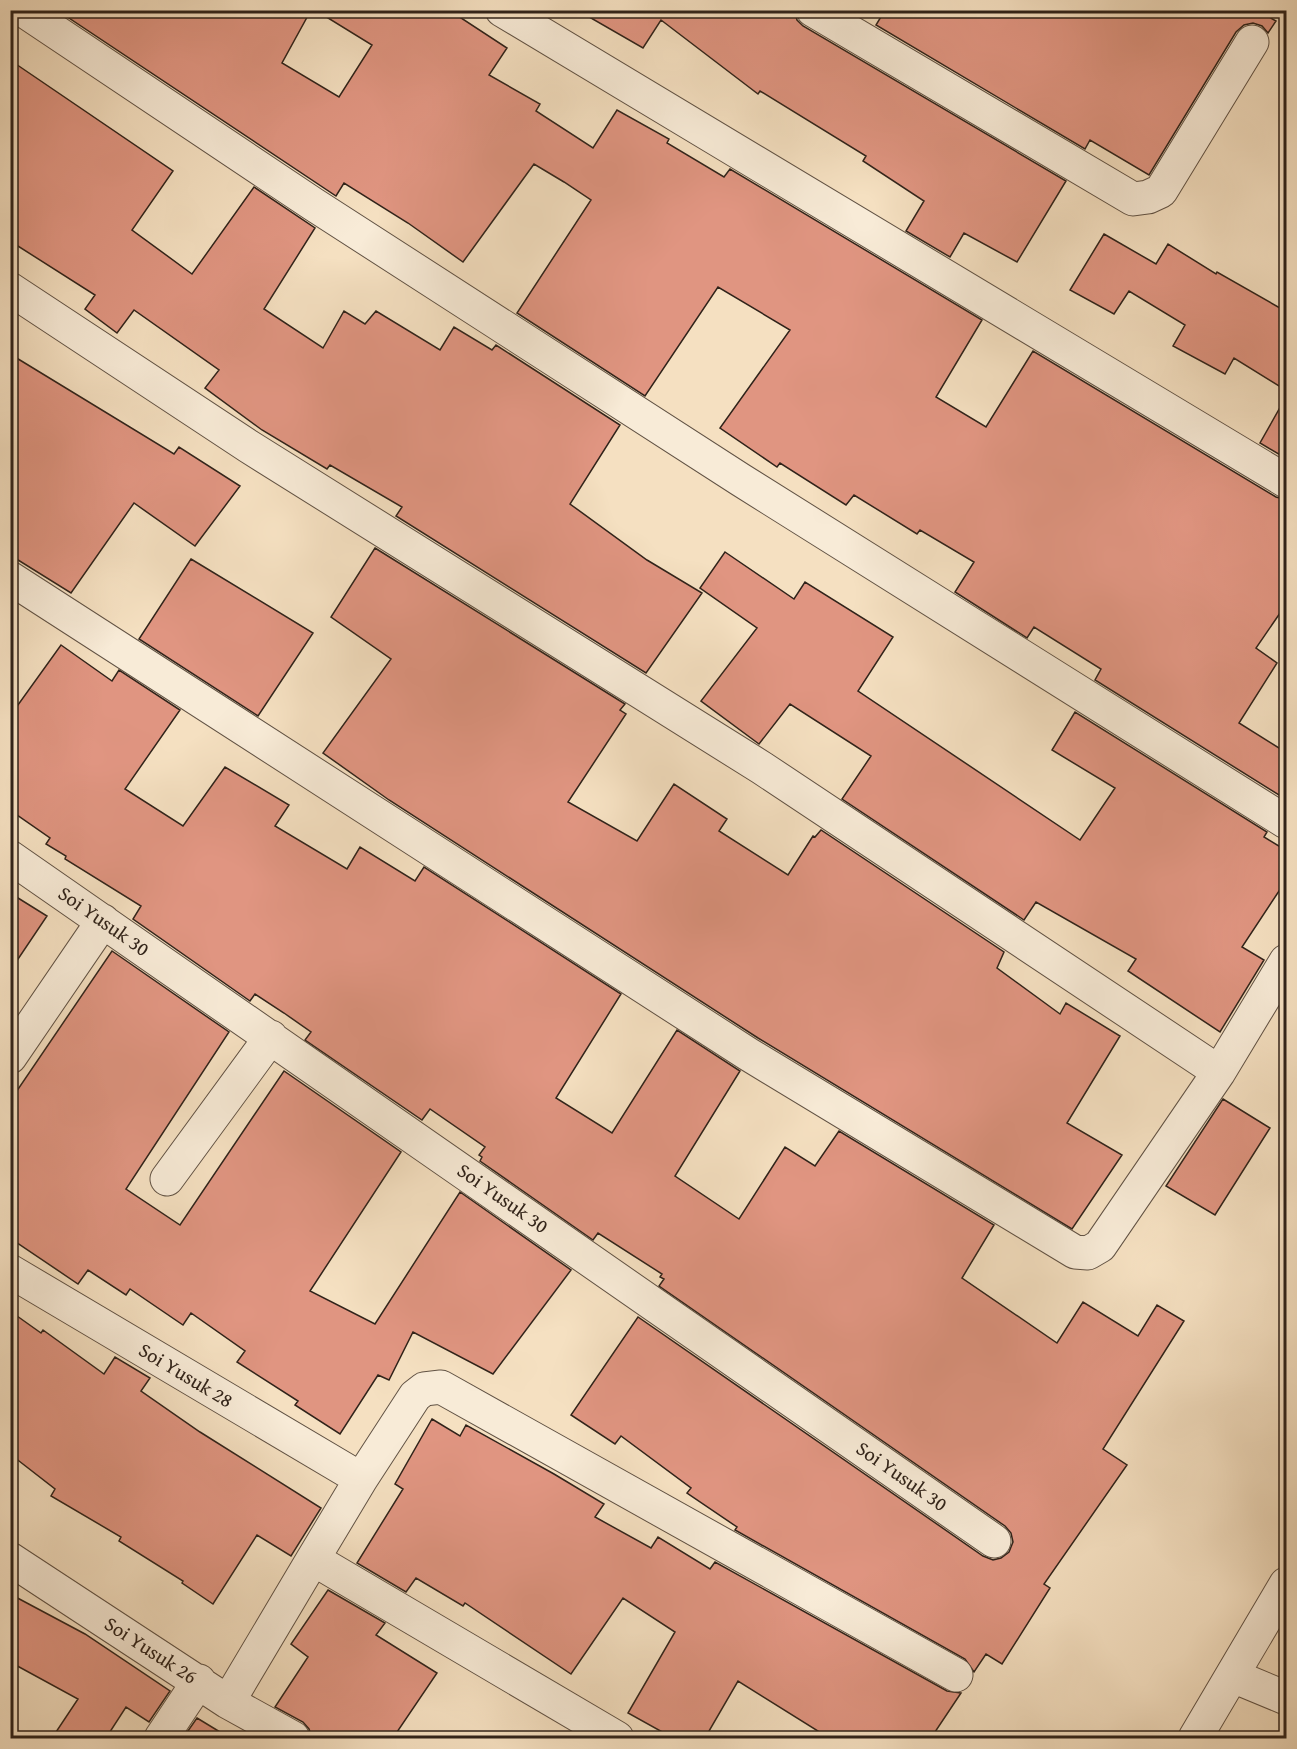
<svg xmlns="http://www.w3.org/2000/svg" width="1297" height="1749" viewBox="0 0 1297 1749" font-family="'Gentium Book Plus',serif">
<style>
.building{fill:#e09581;stroke:#30231a;stroke-width:1.5}
.lines{fill:none;stroke-linecap:round;stroke-linejoin:round}
.minor-casing{stroke:#615244;stroke-width:35}
.minor{stroke:#f8ebd7;stroke-width:33}
.labels{text-anchor:middle;stroke-width:4.5;stroke-linejoin:round;paint-order:stroke}
.street-label{font-size:20px;fill:#30231a;stroke:#f8ebd7}
</style>
<rect width="100%" height="100%" fill="#f5e0c1"/>
<filter id="stains"><feTurbulence type="fractalNoise" baseFrequency=".00333" numOctaves="4"/><feColorMatrix values="0 0 0 0 .2 0 0 0 0 .09 0 0 0 0 .02 0 0 0 .5 -.17"/></filter>
<radialGradient id="worn" r=".72"><stop offset=".6" stop-color="#630" stop-opacity="0"/><stop offset="1" stop-color="#630" stop-opacity=".3"/></radialGradient>
<!-- building -->
<path class="building" d="M57,10H311L282,63L339,97L372,45L315,10H449L507,48L489,75L540,104L536,111L593,148L617,110L669,139L667,143L724,177L730,169L982,320L936,397L986,427L1033,351L1276,497L1287,500V603L1256,648L1277,663L1239,723L1287,753V800L1095,680L1101,669L1034,627L1027,638L955,592L974,562L920,530L917,534L854,495L846,505L780,463L777,467L720,428L790,330L718,287L645,396L517,313L591,200L564,182L534,164L463,262L408,223L344,183L336,196Z
M577,10H794L797,20L803,26L1066,181L1017,262L964,233L950,257L906,231L924,201L863,161L866,156L760,91L758,94L661,20L643,48Z
M885,10H1257L1276,21L1268,33L1262,26L1253,23L1244,25L1236,32L1149,175L1090,140L1085,149L876,25Z
M10,60L173,171L132,230L192,274L254,187L315,228L264,309L323,348L344,311L365,324L376,311L440,350L454,327L492,350L496,345L620,425L570,504L647,560L702,593L646,673L396,516L402,507L330,465L327,469L262,430L205,388L219,370L134,310L117,333L85,309L95,295L10,241Z
M1104,234L1156,264L1168,244L1216,274L1217,272L1287,312V391L1234,358L1225,374L1173,346L1185,325L1129,291L1114,314L1070,290Z
M10,354L174,454L179,447L240,486L195,546L134,503L71,593L10,555Z
M1287,395V459L1260,443Z
M375,548L625,704L620,710L626,714L568,802L637,841L674,784L727,819L719,831L788,875L813,836L815,837L821,830L1004,952L997,968L1060,1014L1066,1003L1120,1036L1067,1123L1122,1155L1072,1229L758,1038L389,800L323,753L391,659L331,617Z
M725,552L794,599L805,582L893,637L858,691L1080,840L1115,788L1052,750L1075,712L1267,832L1264,837L1287,851V879L1242,947L1264,960L1220,1032L1128,971L1136,959L1036,902L1024,920L842,799L871,756L790,704L759,744L701,701L757,628L700,588Z
M191,559L313,633L258,716L139,639Z
M61,645L112,681L119,670L180,710L125,789L183,826L225,767L289,805L275,826L347,869L360,847L415,881L424,867L621,994L556,1098L612,1133L677,1030L740,1071L675,1176L739,1219L785,1147L815,1166L839,1131L994,1225L962,1278L1057,1343L1083,1302L1138,1336L1157,1305L1184,1321L1103,1449L1127,1465L1044,1584L1050,1588L1002,1664L986,1654L974,1672L965,1659L735,1530L737,1527L687,1493L691,1488L621,1436L615,1444L571,1415L638,1317L983,1556L993,1560L1001,1558L1009,1552L1013,1542L1011,1533L1005,1526L659,1286L664,1279L660,1277L662,1274L598,1233L593,1240L480,1161L482,1157L479,1155L485,1147L430,1109L422,1120L305,1040L311,1032L284,1013L255,994L250,1001L133,919L141,906L65,859L66,856L46,844L50,838L10,810V716Z
M10,893L47,916L10,971Z
M112,951L229,1032L126,1189L180,1225L284,1071L401,1152L310,1291L375,1324L460,1192L571,1270L493,1374L413,1332L389,1380L378,1375L340,1434L295,1405L298,1401L237,1362L245,1351L191,1313L183,1325L130,1289L126,1295L88,1270L78,1284L10,1238V1101Z
M1223,1099L1270,1128L1215,1215L1166,1186Z
M10,1311L41,1333L43,1330L104,1374L115,1357L150,1378L141,1391L200,1432L321,1508L291,1556L257,1535L213,1604L182,1583L183,1581L119,1541L121,1537L51,1496L55,1489L10,1454Z
M432,1419L460,1436L466,1425L554,1474L604,1504L595,1517L651,1548L658,1537L710,1569L715,1562L947,1691L961,1693L931,1738H829L738,1681L705,1738H673L628,1713L675,1632L623,1598L571,1674L465,1603L463,1606L416,1578L406,1592L357,1563L403,1489L395,1484Z
M328,1590L385,1623L376,1635L437,1673L393,1738H312L309,1729L303,1722L275,1707L308,1657L291,1644Z
M10,1594L85,1634L170,1691L149,1722L126,1707L106,1738H52L78,1699L10,1662Z
M197,1718L230,1738H183Z"/>
<g class="lines">
<defs>
<path id="minor" d="M23,10L313,204L741,480L1286,822
M502,10L1286,481
M813,10L1133,199L1148,197L1161,191L1252,42
M10,289L248,446L762,768L1219,1072
M10,578L748,1054L1075,1252L1088,1253L1100,1246L1219,1072L1286,961
M10,857L994,1541
M10,1057L103,921
M167,1179L271,1037
M10,1271L361,1479
M10,1559L228,1702L293,1738
M1233,1676L1286,1698
M228,1702L313,1559
M161,1738L199,1681
M617,1738L313,1559L361,1479L415,1396L424,1389L441,1387L956,1675
M1195,1738L1286,1584"/>
</defs>
<!-- minor casing -->
<use href="#minor" class="minor-casing"/>
<!-- minor -->
<use href="#minor" class="minor"/>
</g>
<g class="labels">
<!-- street labels -->
<g class="street-label">
<text transform="translate(104 921) rotate(35)" y="7">Soi Yusuk 30</text>
<text transform="translate(503 1198) rotate(35)" y="7">Soi Yusuk 30</text>
<text transform="translate(186 1375) rotate(31)" y="7">Soi Yusuk 28</text>
<text transform="translate(902 1476) rotate(35)" y="7">Soi Yusuk 30</text>
<text transform="translate(151 1650) rotate(33)" y="7">Soi Yusuk 26</text>
</g>
</g>
<!-- margin -->
<rect width="1297" height="1749" fill="none" stroke="#f5e0c1" stroke-width="36"/>
<rect x="12" y="12" width="1273" height="1725" fill="none" stroke="#30231a" stroke-width="3"/>
<rect x="18" y="18" width="1261" height="1713" fill="none" stroke="#30231a" stroke-width="1.5"/>
<rect width="100%" height="100%" filter="url(#stains)"/>
<rect width="100%" height="100%" fill="url(#worn)"/>
</svg>
